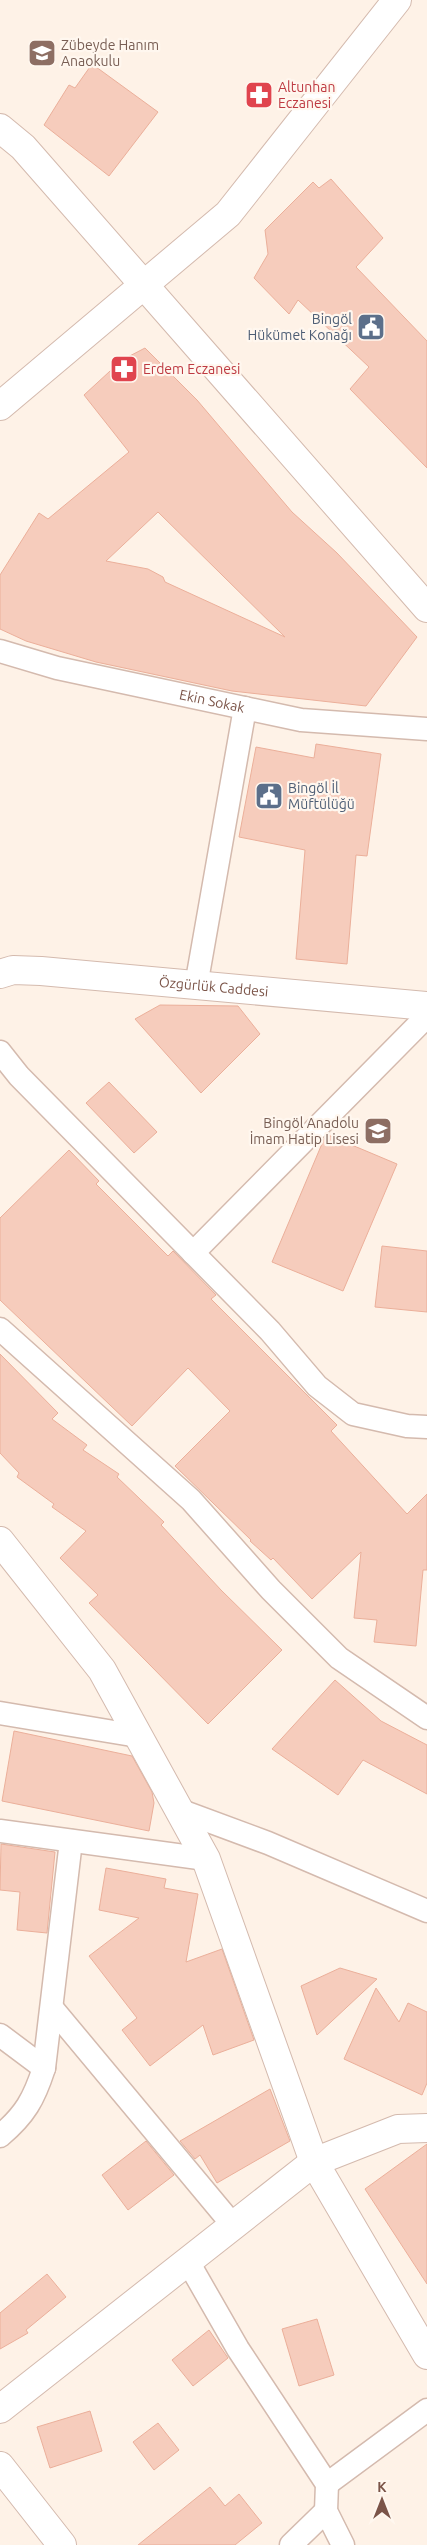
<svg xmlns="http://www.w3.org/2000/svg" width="427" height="2545" viewBox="0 0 427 2545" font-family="Ubuntu,sans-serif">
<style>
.building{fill:#f6ccbc;stroke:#ebaf9a;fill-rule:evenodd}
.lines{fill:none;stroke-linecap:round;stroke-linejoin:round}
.minor-casing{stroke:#d4baae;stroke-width:25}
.tertiary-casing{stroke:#d4baae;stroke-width:30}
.minor{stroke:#fff;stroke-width:22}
.tertiary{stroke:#fff;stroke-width:28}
.labels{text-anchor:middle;stroke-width:4.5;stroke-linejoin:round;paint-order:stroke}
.education-label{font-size:14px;fill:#785e54;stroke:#fff7ef;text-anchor:start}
.health-label{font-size:14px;fill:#be3a42;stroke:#fff7ef;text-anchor:start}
.service-label{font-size:14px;fill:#4e5e75;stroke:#fff7ef;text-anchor:end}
.street-label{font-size:14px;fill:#7b5448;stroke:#fff7ef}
</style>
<rect width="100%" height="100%" fill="#fef2e7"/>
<!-- building -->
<path class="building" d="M92,64L158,112L109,176L44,125L69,85L75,88Z
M331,179L383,238L356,267L427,341V468L350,389L369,367L298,300L289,314L254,278L268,254L265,230L313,182L319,188Z
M145,348L197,400L292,512L337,553L417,637L366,706L232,691L96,662L26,641L0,629V575L39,513L48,519L129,452L84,395L122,360ZM158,512L285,637L165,582L163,577L148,569L106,561Z
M316,744L381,754L367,856L356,855L347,964L296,959L305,850L239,837L256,747L314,758Z
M160,1005L238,1006L260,1034L201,1093L135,1019Z
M109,1082L157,1132L134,1153L86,1103Z
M328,1135L397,1164L343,1291L272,1262L324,1139Z
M69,1150L99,1181L96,1184L168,1256L173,1251L216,1295L211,1299L337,1425L331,1431L407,1514L427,1494V1570H423L416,1646L374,1642L377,1620L354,1618L361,1552L312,1599L273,1558L271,1560L250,1541L251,1540L175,1466L230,1411L188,1368L132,1426L0,1300V1218Z
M382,1246L427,1251V1312L375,1307Z
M0,1354L58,1413L52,1419L87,1445L83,1450L119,1474L117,1477L164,1522L161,1525L221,1590L282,1650L208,1724L89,1603L98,1595L60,1558L86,1531L52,1507L54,1504L17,1477L19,1473L0,1453Z
M335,1680L381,1721L427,1745V1794L363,1760L338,1795L272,1749Z
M14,1731L132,1756L152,1792L154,1803L149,1831L2,1801Z
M1,1844L55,1852L47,1933L17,1930L20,1892L0,1890Z
M106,1868L166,1879L164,1888L198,1894L186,1962L222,1949L254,2040L213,2055L203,2025L150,2066L122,2030L137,2018L89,1956L139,1918L99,1910Z
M340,1968L377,1979L317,2035L301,1986Z
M376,1988L399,2022L408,2003L427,2012V2083L422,2095L344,2059Z
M270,2089L290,2141L217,2183L200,2155L195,2159L180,2141Z
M146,2141L174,2175L128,2210L102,2175Z
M427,2144V2284L365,2189Z
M47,2274L66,2297L26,2330L28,2333L0,2349V2313Z
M317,2319L334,2375L299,2386L282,2329Z
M209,2330L228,2358L193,2386L172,2360Z
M90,2411L102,2451L50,2468L37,2427Z
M158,2423L179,2450L154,2470L133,2442Z
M210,2487L225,2506L239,2494L262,2523L235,2545H138Z"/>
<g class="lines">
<defs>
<g id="minor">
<path id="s1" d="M0,651L57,668L301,720L427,729"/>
<path d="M196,986L245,708"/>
<path d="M0,1052L19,1076L270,1331L317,1386L353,1414L407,1426L427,1427"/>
<path d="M193,1253L427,1016"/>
<path d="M0,1329L191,1500L271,1590L339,1658L427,1718"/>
<path d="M0,1713L138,1736"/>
<path d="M179,1810L268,1843L427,1911"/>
<path d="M0,1831L206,1859"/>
<path d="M52,2008L232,2224"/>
<path d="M0,2035L44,2068"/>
<path d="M0,2136C25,2115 34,2099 44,2068L71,1841"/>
<path d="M187,2260L238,2349L327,2484L326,2511L343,2545"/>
<path d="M327,2484L427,2410"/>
<path d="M291,2545L326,2511"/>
</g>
<g id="tertiary">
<path d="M0,128L23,147L427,608"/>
<path d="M0,406L228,214L397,0"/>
<path id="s2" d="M0,974L13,970L41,971L427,1006"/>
<path d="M0,1541L102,1670L206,1859L314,2162L427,2355"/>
<path d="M0,2409L314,2162L398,2129L427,2128"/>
<path d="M0,2466L62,2545"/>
</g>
</defs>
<!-- minor casing -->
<use href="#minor" class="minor-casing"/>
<!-- tertiary casing -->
<use href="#tertiary" class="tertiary-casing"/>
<!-- minor -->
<use href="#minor" class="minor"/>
<!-- tertiary -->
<use href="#tertiary" class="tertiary"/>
</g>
<!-- icons -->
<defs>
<symbol id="school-square" viewBox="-11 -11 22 22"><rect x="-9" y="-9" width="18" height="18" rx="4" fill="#8d6e63" stroke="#fff7ef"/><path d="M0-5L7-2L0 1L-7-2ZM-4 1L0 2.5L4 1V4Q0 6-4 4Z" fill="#fff"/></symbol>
<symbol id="pharmacy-square" viewBox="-11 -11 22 22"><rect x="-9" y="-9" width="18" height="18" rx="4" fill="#e0444e" stroke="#fff7ef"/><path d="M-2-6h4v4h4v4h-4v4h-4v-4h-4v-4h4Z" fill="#fff"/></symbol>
<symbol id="civic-square" viewBox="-11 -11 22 22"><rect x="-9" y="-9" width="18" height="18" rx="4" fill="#5c6f8a" stroke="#fff7ef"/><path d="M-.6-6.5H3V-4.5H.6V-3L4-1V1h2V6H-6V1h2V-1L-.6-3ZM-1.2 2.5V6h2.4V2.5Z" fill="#fff"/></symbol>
</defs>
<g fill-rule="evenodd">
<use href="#school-square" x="26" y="37" width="32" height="32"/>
<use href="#pharmacy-square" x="243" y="79" width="32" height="32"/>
<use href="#civic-square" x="355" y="311" width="32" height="32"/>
<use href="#pharmacy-square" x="108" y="353" width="32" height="32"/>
<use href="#civic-square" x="253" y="780" width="32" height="32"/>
<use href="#school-square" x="362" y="1115" width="32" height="32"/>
</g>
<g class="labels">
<!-- education labels -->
<g class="education-label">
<text x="61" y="50">Zübeyde Hanım<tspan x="61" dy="16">Anaokulu</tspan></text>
<text x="359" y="1128" text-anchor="end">Bingöl Anadolu<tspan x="359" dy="16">İmam Hatip Lisesi</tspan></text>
</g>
<!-- health labels -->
<g class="health-label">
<text x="278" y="92">Altunhan<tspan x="278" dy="16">Eczanesi</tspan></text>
<text x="143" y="374">Erdem Eczanesi</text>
</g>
<!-- service labels -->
<g class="service-label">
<text x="352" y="324">Bingöl<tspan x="352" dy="16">Hükümet Konağı</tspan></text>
<text x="288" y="793" text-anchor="start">Bingöl İl<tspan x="288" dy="16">Müftülüğü</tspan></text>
</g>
<!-- street labels -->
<g class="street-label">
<text dy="5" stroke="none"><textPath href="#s1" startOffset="218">Ekin Sokak</textPath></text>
<text dy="5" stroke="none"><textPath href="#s2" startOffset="215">Özgürlük Caddesi</textPath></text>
</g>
</g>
<!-- north arrow -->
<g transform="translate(382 2500)" stroke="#fff7ef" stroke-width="4" paint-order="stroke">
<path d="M0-4L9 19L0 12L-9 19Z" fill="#7b5448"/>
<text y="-8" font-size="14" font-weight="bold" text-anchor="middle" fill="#7b5448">K</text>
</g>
</svg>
